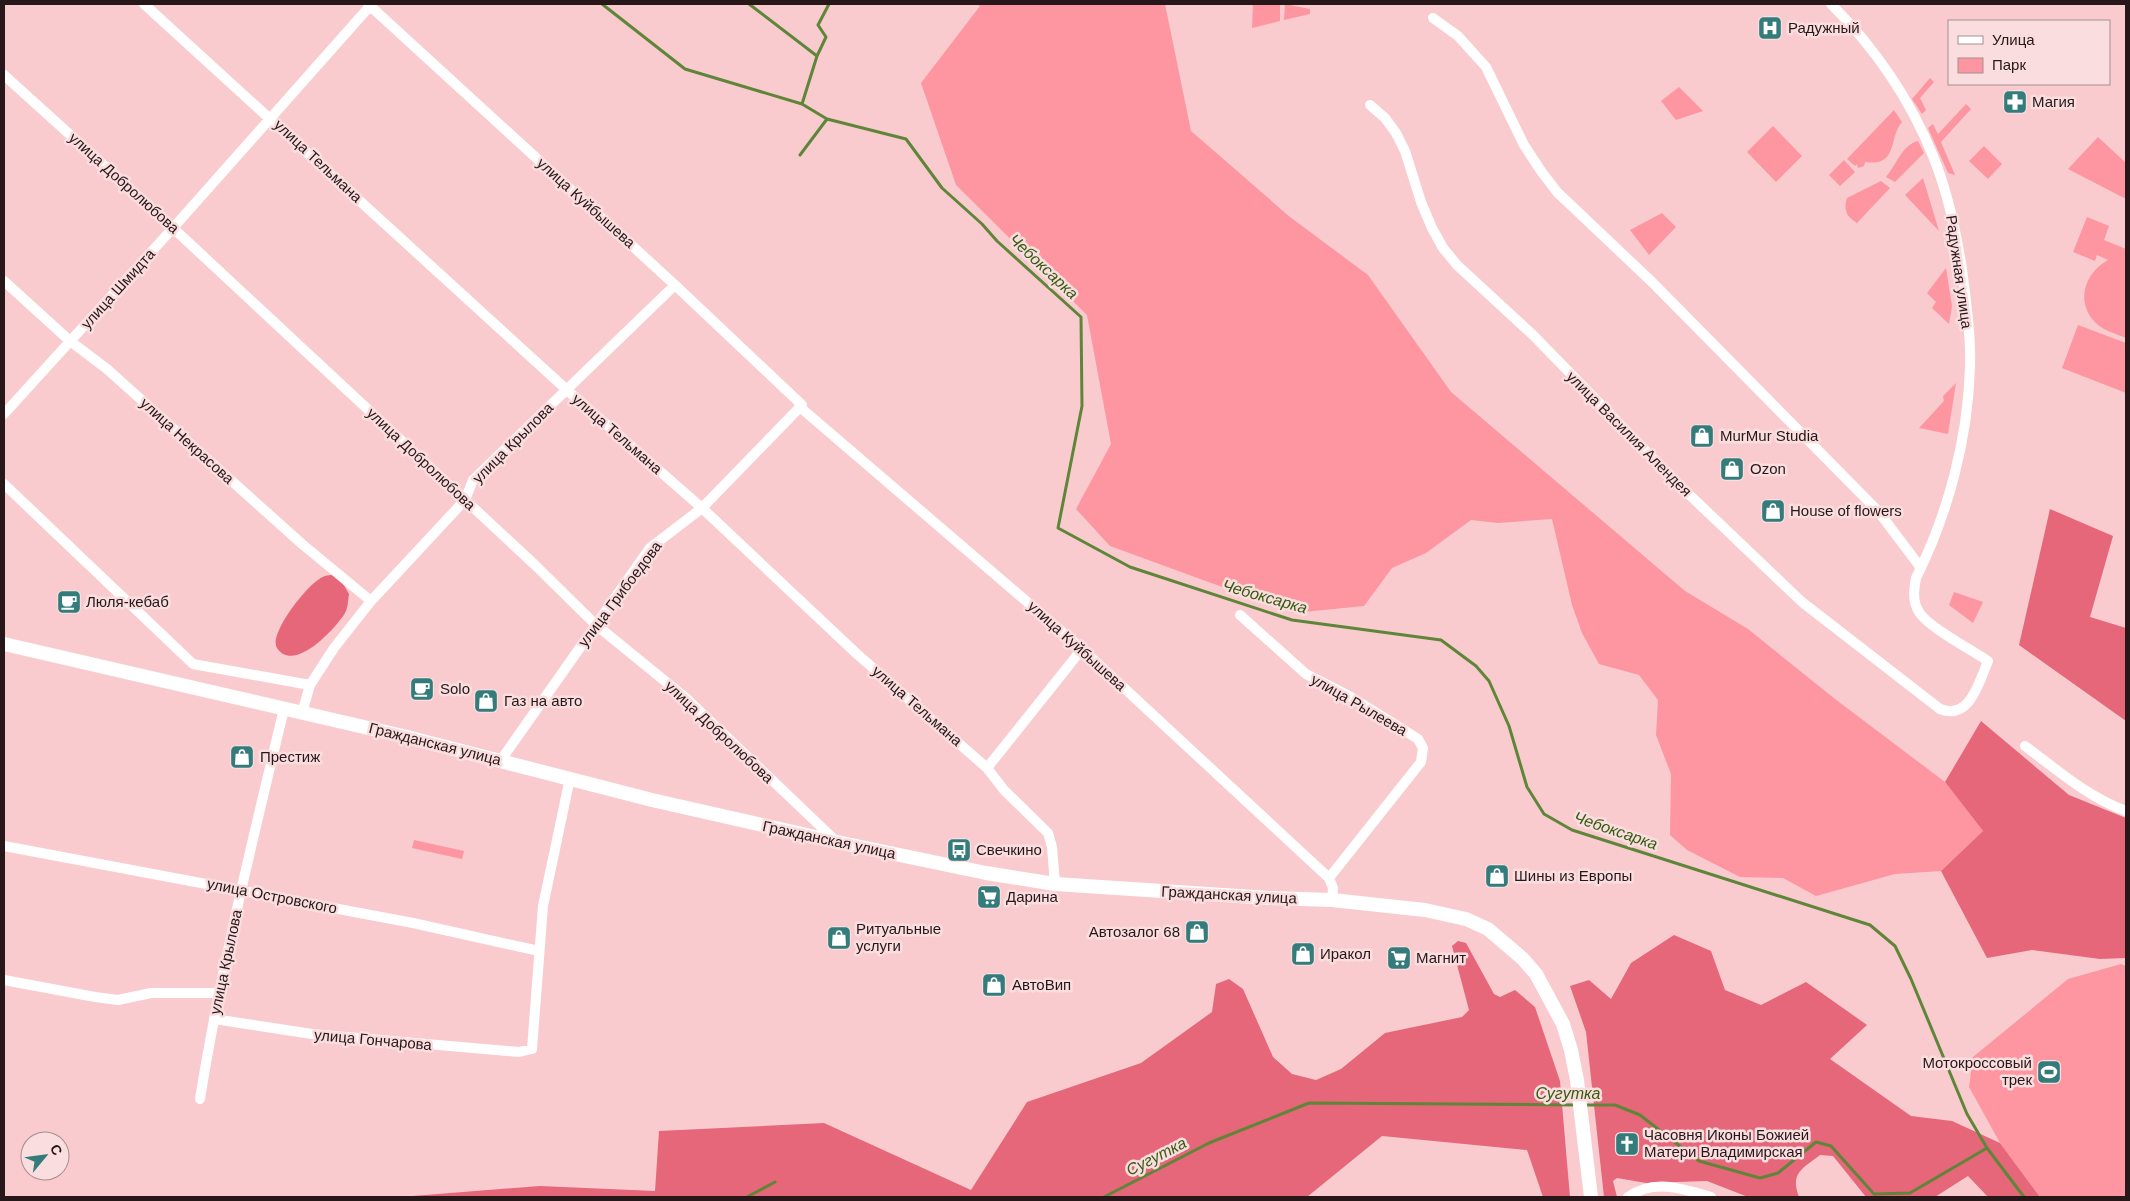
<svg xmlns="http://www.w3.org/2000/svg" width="2130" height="1201" viewBox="0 0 2130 1201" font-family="Arial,sans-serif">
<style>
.green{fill:#fd96a0}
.forest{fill:#e66779}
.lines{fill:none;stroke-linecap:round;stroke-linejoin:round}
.stream{stroke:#5e8538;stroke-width:3}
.street{stroke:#fff;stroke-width:10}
.secondary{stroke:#fff;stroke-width:14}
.labels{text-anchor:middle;stroke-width:5;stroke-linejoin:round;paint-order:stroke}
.poi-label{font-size:15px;fill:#271718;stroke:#fadedf;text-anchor:start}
.street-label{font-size:15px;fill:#271718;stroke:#fadedf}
.water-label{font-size:16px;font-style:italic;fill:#345c0f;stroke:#fadedf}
</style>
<rect width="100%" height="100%" fill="#f9cbce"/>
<!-- green -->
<path class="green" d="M976,4H1165L1191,131L1290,217L1368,275L1451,392L1685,591L1748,629L1835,699L1945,782L1983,831L1941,871L1895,874L1816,896L1783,878L1740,877L1687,850L1670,835L1671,774L1656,735L1658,700L1639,675L1599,664L1582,633L1572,605L1552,519L1498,523L1471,520L1426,553L1392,568L1364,606L1293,613L1110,546L1076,509L1111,444L1087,315L956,185L921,83L980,6Z
M1253,4H1280V21L1252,28Z
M1285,4L1310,9V14L1284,20Z
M1930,78L1934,82L1920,98L1926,110L1922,114L1912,99Z
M1679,87L1703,111L1676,120L1661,101Z
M1966,104L1971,109L1941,142L1955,175L1948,173L1928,128L1933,124L1938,134Z
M1894,110L1902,122C1888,138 1899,167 1865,162L1864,166L1858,168L1857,164L1855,166L1847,159Z
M1773,126L1802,156L1776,182L1747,152Z
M2098,137L2126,163V199L2068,169Z
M1918,141L1924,153L1895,182L1886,177C1896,165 1903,144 1918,141Z
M1984,146L2002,164L1988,179L1969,161Z
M1844,160L1855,172L1840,186L1829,175Z
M1923,178L1939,231L1905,195Z
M1881,181L1890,188L1857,223C1847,217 1843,211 1847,198Z
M1662,213L1676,227L1649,255L1630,230Z
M2087,217L2109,226L2104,240L2126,249V338C2117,334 2105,331 2098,325C2074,304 2084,273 2108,260L2097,255L2095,261L2073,252Z
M1946,268L1952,306L1949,324L1932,308L1936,302L1927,293Z
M2078,325L2126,343V393L2062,368Z
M1956,383L1948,434L1919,428L1944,401L1943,396Z
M1954,592L1983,602L1973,623L1949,605Z
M414,840L464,851L462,859L412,848Z
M2121,964L2126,966V1197H2040L2000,1143L1969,1087L1973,1057L2068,979Z"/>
<!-- forest -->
<path class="forest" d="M2050,509L2113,536L2090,617L2126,628V721L2019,645Z
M333,575L342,582L349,594C348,600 348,608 345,613C336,628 294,674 277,648C268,634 310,580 325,576C328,575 330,575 333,575Z
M1981,721L2069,795L2126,818V958L2100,959L2032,950L1987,958L1941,871L1983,831L1945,782Z
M1674,935L1711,951L1725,990L1761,1005L1806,982L1867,1025L1830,1059L1911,1116L1952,1121L2000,1143L2040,1197H1988L1968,1176L1935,1197H1866L1833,1156L1820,1155C1802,1169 1790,1173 1799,1197H1748L1707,1181L1646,1183L1617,1178L1613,1181L1617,1197H1604L1586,1032L1570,986L1589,980L1611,999L1631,963Z
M1458,941L1466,943L1494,994L1500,997L1515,990L1535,1007L1560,1081L1570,1197H1543L1527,1150L1382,1136L1307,1197H400L540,1186L655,1191L659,1131L824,1123L971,1190L1027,1102L1141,1063L1212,1012L1216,984L1229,979L1243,989L1273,1057L1292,1074L1316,1080L1341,1069L1385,1033L1462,1017L1469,1010L1452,946Z"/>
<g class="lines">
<!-- stream -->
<path class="stream" d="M602,4L685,69L802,104L827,119L906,139L942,188L982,224L997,241L1081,317L1082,406L1058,528L1130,567L1292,620L1441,640L1476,666L1489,681L1509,726L1527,787L1544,814L1572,830L1870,925L1895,946L1911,979L1967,1114L1987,1148L2024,1197
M749,4L817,56L802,104
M817,56L826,37L818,25L829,4
M800,155L827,119
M1583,1105H1615L1640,1115L1699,1161L1760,1178L1778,1173L1816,1142L1831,1146L1874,1194L1910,1193L1987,1148
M747,1197L775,1182
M1104,1197L1209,1143L1309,1103L1577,1105"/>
<!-- street -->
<path class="street" d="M144,4L567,390L702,508L857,654L987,768L1004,790L1048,833L1052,847L1055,884
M368,4L675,285L802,405L702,508L650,548L501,760
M1433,18L1458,36L1486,67L1524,145L1541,171L1557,192L1652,282L1878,511L1921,568
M4,75L173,228L535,565L595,624L687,699L837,842
M1370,105L1385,118L1396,133L1405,151L1421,202L1432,228L1443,248L1457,265L1534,336L1676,482L1802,602L1940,709C1970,721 1979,682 1988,661C1972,650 1928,627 1919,612C1912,601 1914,589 1916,578C1948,514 1968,439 1970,367C1971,335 1966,301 1962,269C1956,231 1948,193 1933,156C1910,99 1874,47 1831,4
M4,281L70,341L107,369L302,544L371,601
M801,408L1082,649L1329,878L1333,888L1332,900
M4,414L173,228L370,6
M4,484L193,664L310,685
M1240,615L1306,674L1351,697L1418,739L1423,748L1421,762L1329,878
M302,713L310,685L334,648L371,601L465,500L473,480L675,285
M2025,746C2056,769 2089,798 2126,811
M987,768L1082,649
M4,846L413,923L539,951
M4,980L95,997L118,1000L151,993H220
M214,1019L312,1034L519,1052L532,1049L543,906L570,778
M200,1099C221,968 253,838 284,709
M1628,1197C1654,1178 1684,1189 1711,1197"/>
<!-- secondary -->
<path class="secondary" d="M4,644L403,736L652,800L837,842L986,873L1055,884L1269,898L1332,900L1425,910L1466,919L1488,929L1523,959L1536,974L1563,1024L1571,1050L1577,1080L1591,1197"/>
</g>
<!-- icons -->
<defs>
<symbol id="hospital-square" viewBox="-11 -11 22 22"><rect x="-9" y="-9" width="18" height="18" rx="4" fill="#337c7b" stroke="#fadedf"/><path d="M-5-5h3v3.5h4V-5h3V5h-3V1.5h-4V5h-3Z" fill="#fff"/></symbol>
<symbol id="pharmacy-square" viewBox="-11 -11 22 22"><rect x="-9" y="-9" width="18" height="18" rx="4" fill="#337c7b" stroke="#fadedf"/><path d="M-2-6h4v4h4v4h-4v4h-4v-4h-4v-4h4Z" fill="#fff"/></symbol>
<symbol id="shop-square" viewBox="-11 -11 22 22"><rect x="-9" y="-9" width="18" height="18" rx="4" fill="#337c7b" stroke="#fadedf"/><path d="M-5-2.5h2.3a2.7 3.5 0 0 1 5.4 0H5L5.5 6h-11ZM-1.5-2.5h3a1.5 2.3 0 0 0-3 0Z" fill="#fff"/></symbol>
<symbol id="cafe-square" viewBox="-11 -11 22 22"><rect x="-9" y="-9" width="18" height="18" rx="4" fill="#337c7b" stroke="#fadedf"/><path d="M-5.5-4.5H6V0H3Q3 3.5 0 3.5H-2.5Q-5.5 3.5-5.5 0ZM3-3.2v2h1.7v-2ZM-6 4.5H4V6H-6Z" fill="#fff"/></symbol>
<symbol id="bus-square" viewBox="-11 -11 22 22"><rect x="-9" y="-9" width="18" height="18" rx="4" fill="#337c7b" stroke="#fadedf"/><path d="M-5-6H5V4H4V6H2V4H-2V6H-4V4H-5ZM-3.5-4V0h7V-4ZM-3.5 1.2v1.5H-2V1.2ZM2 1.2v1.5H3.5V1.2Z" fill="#fff"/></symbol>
<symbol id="supermarket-square" viewBox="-11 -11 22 22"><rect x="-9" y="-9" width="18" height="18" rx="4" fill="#337c7b" stroke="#fadedf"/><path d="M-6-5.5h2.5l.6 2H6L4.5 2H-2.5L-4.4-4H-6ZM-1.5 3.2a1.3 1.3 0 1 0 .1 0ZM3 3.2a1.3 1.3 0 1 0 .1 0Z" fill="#fff"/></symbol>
<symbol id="stadium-square" viewBox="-11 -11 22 22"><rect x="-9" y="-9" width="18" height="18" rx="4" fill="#337c7b" stroke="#fadedf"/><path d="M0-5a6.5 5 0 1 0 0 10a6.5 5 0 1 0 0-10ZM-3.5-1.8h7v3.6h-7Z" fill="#fff"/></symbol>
<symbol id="church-square" viewBox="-11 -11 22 22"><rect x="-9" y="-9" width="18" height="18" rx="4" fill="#337c7b" stroke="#fadedf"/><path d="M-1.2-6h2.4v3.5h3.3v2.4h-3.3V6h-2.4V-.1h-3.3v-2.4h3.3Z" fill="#fff"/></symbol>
</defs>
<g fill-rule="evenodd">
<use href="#hospital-square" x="1756" y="14" width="28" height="28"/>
<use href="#pharmacy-square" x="2001" y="88" width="28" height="28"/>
<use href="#shop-square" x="1688" y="422" width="28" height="28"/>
<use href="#shop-square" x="1718" y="455" width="28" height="28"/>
<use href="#shop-square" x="1759" y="497" width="28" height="28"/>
<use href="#cafe-square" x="55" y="588" width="28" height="28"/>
<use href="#cafe-square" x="408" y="675" width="28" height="28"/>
<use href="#shop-square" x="472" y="687" width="28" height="28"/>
<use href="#shop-square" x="228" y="743" width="28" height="28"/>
<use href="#bus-square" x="945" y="836" width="28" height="28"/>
<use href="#shop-square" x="1483" y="862" width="28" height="28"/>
<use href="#supermarket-square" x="975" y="883" width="28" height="28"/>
<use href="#shop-square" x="1183" y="918" width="28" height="28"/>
<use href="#shop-square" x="825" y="924" width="28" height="28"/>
<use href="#shop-square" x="1289" y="940" width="28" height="28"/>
<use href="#supermarket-square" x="1385" y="944" width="28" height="28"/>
<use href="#shop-square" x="980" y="971" width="28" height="28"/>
<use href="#stadium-square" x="2035" y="1058" width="28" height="28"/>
<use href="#church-square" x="1613" y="1130" width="28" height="28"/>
</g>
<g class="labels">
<!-- poi labels -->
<g class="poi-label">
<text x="1788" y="33">Радужный</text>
<text x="2032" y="107">Магия</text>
<text x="1720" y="441">MurMur Studia</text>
<text x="1750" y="474">Ozon</text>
<text x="1790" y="516">House of flowers</text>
<text x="86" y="607">Люля-кебаб</text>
<text x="440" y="694">Solo</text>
<text x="504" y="706">Газ на авто</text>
<text x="260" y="762">Престиж</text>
<text x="976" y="855">Свечкино</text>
<text x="1514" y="881">Шины из Европы</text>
<text x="1006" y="902">Дарина</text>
<text x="856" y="934">Ритуальные<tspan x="856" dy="17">услуги</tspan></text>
<text x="1180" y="937" text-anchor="end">Автозалог 68</text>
<text x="1320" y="959">Иракол</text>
<text x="1416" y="963">Магнит</text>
<text x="1012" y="990">АвтоВип</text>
<text x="2032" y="1068" text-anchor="end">Мотокроссовый<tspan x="2032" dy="17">трек</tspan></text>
<text x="1644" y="1140">Часовня Иконы Божией<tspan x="1644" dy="17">Матери Владимирская</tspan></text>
</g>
<!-- street labels -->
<g class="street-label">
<text transform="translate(318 161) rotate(43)" y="5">улица Тельмана</text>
<text transform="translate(124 183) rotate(42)" y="5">улица Добролюбова</text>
<text transform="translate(586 203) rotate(42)" y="5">улица Куйбышева</text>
<text transform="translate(1959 272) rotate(82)" y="5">Радужная улица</text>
<text transform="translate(118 289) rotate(-48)" y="5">улица Шмидта</text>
<text transform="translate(617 434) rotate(41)" y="5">улица Тельмана</text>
<text transform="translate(1629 434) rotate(45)" y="5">улица Василия Алендея</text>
<text transform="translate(187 441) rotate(42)" y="5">улица Некрасова</text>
<text transform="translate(513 443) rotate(-45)" y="5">улица Крылова</text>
<text transform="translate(421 459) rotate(43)" y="5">улица Добролюбова</text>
<text transform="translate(620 594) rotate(-53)" y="5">улица Грибоедова</text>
<text transform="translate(1077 646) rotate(42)" y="5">улица Куйбышева</text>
<text transform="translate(1359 705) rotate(30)" y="5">улица Рылеева</text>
<text transform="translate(917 706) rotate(41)" y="5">улица Тельмана</text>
<text transform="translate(719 732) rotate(43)" y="5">улица Добролюбова</text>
<text transform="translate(435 744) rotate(14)" y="5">Гражданская улица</text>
<text transform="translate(829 840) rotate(12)" y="5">Гражданская улица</text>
<text transform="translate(1229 895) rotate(3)" y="5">Гражданская улица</text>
<text transform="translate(272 896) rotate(11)" y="5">улица Островского</text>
<text transform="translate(226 962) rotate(-78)" y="5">улица Крылова</text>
<text transform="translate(373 1040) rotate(5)" y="5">улица Гончарова</text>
</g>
<!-- water labels -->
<g class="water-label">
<text transform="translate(1044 266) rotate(43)" y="6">Чебоксарка</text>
<text transform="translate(1265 596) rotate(16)" y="6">Чебоксарка</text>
<text transform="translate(1616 830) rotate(19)" y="6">Чебоксарка</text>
<text x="1568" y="1099">Сугутка</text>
<text transform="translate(1156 1156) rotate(-27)" y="6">Сугутка</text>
</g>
</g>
<!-- border -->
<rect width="2130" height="1201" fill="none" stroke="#271718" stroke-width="10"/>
<!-- legend -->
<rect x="1948" y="20" width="162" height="65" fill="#fadedf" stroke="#a68e8f"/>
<rect x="1958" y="36" width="25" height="8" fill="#ffffff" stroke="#a68e8f"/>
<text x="1992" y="45" font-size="15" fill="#271718">Улица</text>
<rect x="1958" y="58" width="25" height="15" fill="#fd96a0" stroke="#a68e8f"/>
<text x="1992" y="70" font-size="15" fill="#271718">Парк</text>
<!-- north arrow -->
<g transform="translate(45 1156) rotate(61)"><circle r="24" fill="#fadedf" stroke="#a68e8f"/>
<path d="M0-4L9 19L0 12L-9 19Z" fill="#337c7b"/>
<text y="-8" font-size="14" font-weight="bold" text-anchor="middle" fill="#271718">С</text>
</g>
</svg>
